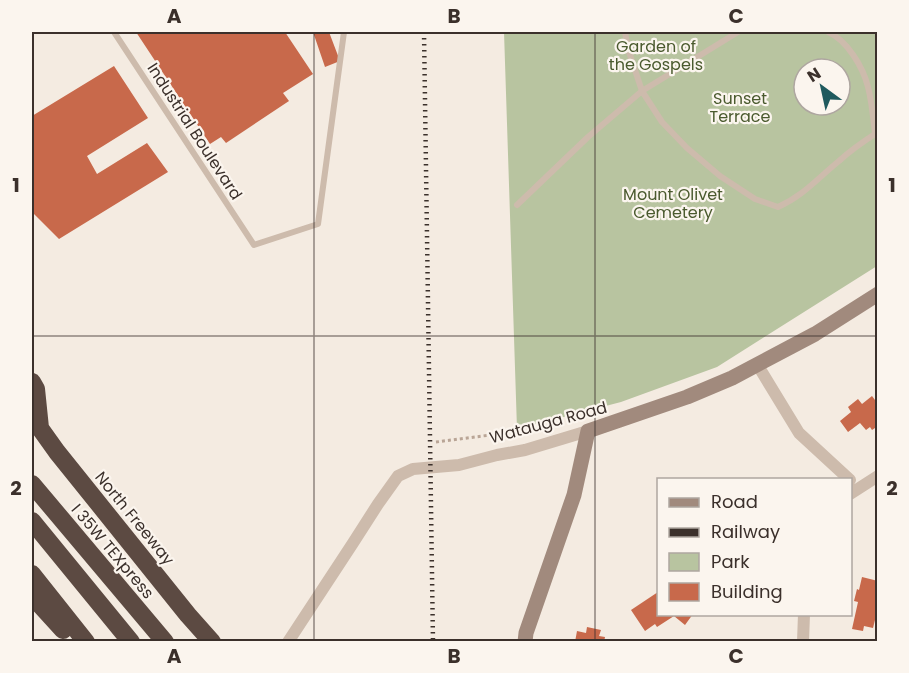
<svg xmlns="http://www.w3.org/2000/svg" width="909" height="673" viewBox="0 0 909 673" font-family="Poppins,sans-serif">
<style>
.green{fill:#b8c4a0;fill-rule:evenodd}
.building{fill:#c8694b}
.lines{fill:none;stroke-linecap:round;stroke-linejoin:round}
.path{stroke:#b9a596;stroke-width:3;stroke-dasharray:3 3;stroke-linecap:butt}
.lane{stroke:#cdbbac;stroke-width:6}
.street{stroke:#cdbbac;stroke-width:12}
.secondary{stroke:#a18a7d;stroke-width:15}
.highway{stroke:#5c4a42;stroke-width:18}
.rail{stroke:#3b302b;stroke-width:4.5;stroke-dasharray:1.5 4.5;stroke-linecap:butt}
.grid{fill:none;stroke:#3b302b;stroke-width:1.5;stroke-opacity:0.55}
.labels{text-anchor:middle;stroke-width:4.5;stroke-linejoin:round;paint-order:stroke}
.park-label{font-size:16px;fill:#4a5a2e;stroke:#fbf5ee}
.street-label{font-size:16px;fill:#3b302b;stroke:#fbf5ee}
.neatline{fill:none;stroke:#3b302b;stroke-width:2}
.grid-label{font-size:20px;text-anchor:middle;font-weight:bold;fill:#3b302b}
</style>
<rect width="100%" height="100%" fill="#f4ebe1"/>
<!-- green -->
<path class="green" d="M504,32H877V266L717,367L621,402L517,429ZM804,69H840V105H804Z"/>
<!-- building -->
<path class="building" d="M136,32H243L244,34L248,32H285L313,74L283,93L289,101L226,143L221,137L210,144Z
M313,32H329L340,61L325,67Z
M114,66L148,118L87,156L97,174L147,143L168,172L59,239L32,212V116Z
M872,396L878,404V426L872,430L870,427L866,430L860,423L848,432L840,421L851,412L848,407L858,399L862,404Z
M862,577L878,581V608L873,628L864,626L863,631L852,629L858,602L854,601L857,589L859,590Z
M658,592V614H693L685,625L674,616L657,627L655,624L645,631L631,610Z
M587,627L601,630L599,636L605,637L604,642H575L577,631L586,633Z"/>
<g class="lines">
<!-- path -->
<path class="path" d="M436,442L506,433L508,439"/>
<!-- lane -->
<path class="lane" d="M114,32L254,245L318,224L344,32
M625,32L628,49L642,91L662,122L687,148L720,176L755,199L778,207C803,196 818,178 839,161C851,150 864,141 878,132
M828,32C847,40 863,67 868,87C872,102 873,118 875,133
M517,205L588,137L642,91L738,32"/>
<!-- street -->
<path class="street" d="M757,364L799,433L850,480
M850,494L878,476
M288,642L353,543L378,504L398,476L413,469L459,465L497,455L525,450L588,431
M803,642L804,614"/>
<!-- secondary -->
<path class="secondary" d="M525,642L526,633L574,495L588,431L687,397L732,378L815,334L878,294"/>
<!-- highway -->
<path class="highway" d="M32,382L36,389L40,428
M32,417L57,452L188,615L212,642
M32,484L165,642
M32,521L131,642
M32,574L86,642
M32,596L63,630"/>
<!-- rail -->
<path class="rail" d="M424,32L433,642"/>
</g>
<!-- grid -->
<path class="grid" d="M314,32V642M595,32V642M32,336H878"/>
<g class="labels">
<!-- park labels -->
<g class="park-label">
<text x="656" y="52">Garden of<tspan x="656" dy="18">the Gospels</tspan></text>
<text x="740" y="104">Sunset<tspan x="740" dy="18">Terrace</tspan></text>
<text x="673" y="200">Mount Olivet<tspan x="673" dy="18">Cemetery</tspan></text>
</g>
<!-- street labels -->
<g class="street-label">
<text transform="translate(195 131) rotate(57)" y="6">Industrial Boulevard</text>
<text transform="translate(548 422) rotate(-15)" y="6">Watauga Road</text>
<text transform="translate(135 518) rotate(51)" y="6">North Freeway</text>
<text transform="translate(113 551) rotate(50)" y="6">I 35W TEXpress</text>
</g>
</g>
<!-- border -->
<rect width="909" height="673" fill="none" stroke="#fbf5ee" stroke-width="66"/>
<!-- legend -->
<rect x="657" y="478" width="195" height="138" fill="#fbf5ee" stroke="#aea6a0" stroke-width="1.5"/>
<rect x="669" y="498" width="30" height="9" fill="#a18a7d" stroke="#aea6a0" stroke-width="1.5"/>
<text x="711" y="508" font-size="18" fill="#3b302b">Road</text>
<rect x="669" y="528" width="30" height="9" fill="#3b302b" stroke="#aea6a0" stroke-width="1.5"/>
<text x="711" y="538" font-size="18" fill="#3b302b">Railway</text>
<rect x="669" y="553" width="30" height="18" fill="#b8c4a0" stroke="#aea6a0" stroke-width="1.5"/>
<text x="711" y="568" font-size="18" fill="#3b302b">Park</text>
<rect x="669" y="583" width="30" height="18" fill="#c8694b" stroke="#aea6a0" stroke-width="1.5"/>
<text x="711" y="598" font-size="18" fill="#3b302b">Building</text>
<!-- north arrow -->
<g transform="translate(822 87) rotate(327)"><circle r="28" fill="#fbf5ee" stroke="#aea6a0" stroke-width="1.5"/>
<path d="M0-4.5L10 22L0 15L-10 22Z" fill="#1f5a5e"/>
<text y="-9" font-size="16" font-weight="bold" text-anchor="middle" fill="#3b302b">N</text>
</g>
<rect x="33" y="33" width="843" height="607" class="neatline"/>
<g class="grid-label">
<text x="174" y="23">A</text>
<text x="454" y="23">B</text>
<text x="736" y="23">C</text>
<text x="16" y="192">1</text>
<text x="892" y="192">1</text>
<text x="16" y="495">2</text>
<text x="892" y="495">2</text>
<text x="174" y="663">A</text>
<text x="454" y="663">B</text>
<text x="736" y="663">C</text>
</g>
</svg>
